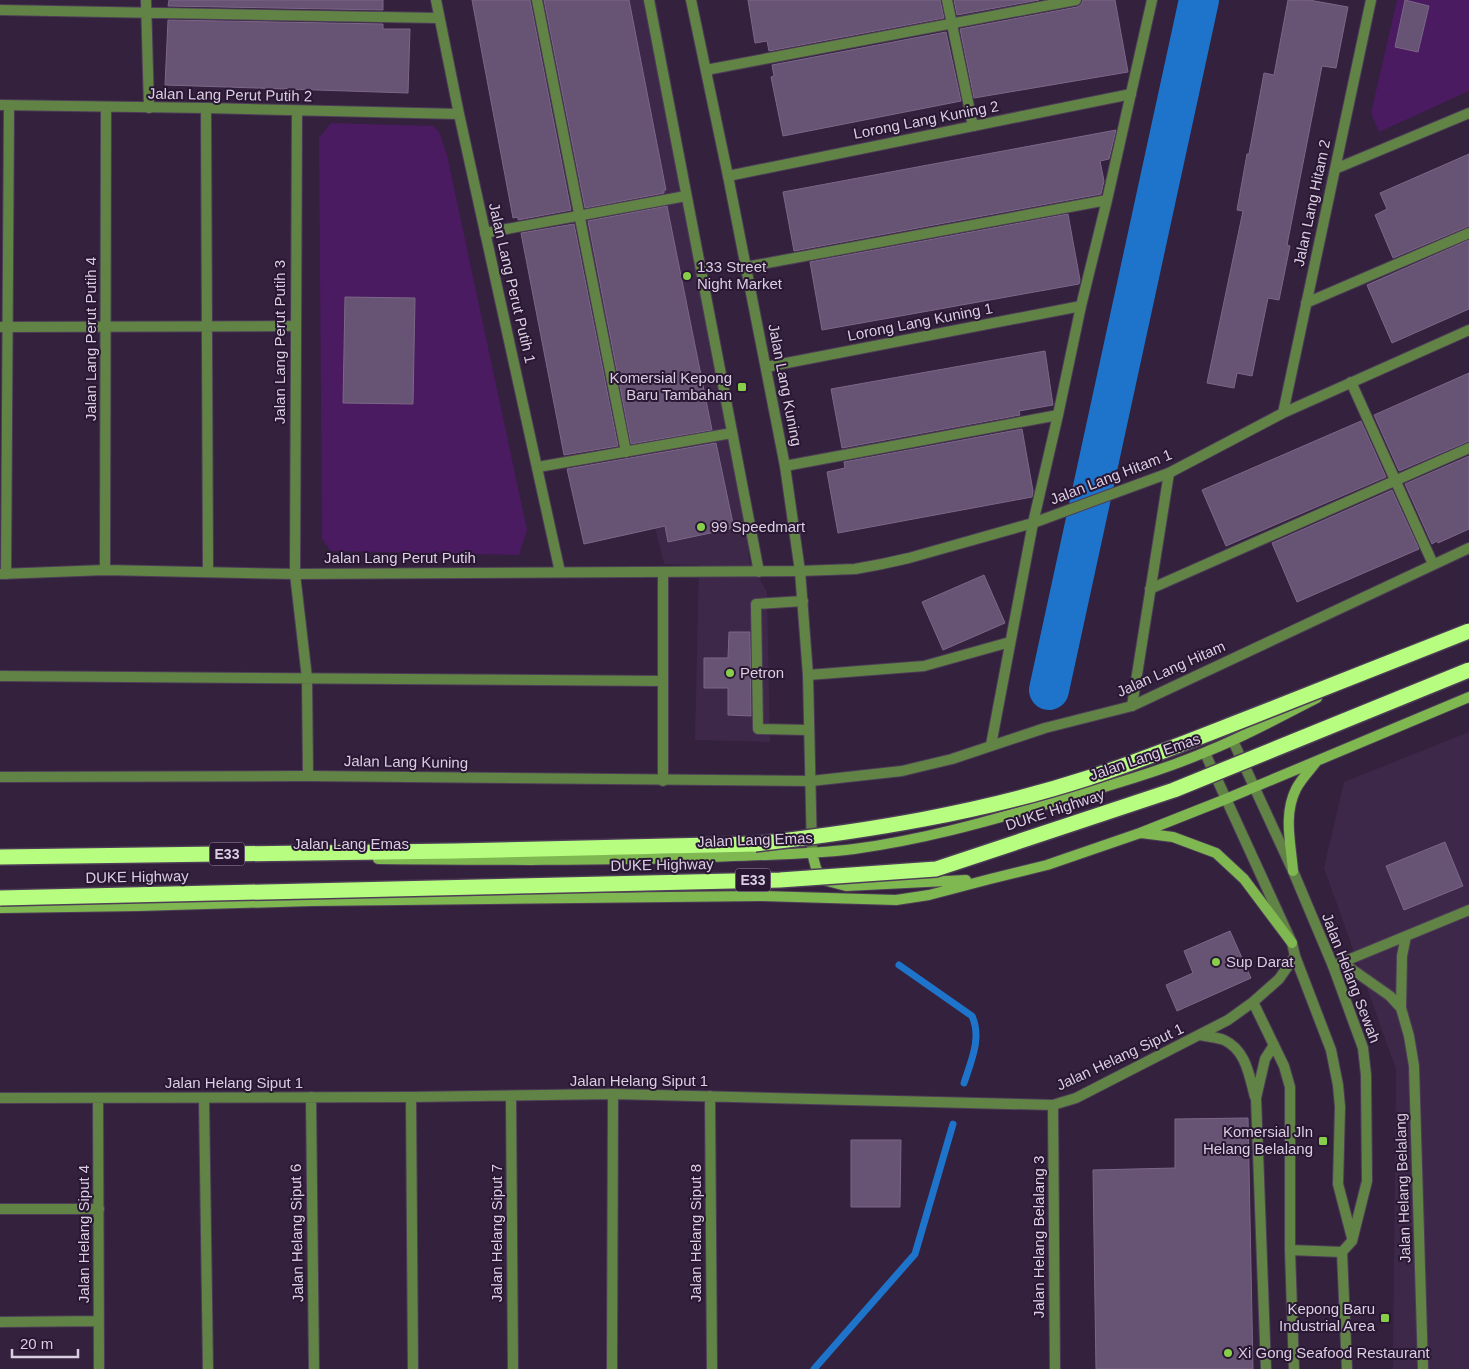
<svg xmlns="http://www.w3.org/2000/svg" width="1469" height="1369" viewBox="0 0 1469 1369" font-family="Arial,sans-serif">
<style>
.built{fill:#3e284a}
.green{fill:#4a1b60;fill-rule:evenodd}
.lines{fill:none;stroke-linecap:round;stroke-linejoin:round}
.stream{stroke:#1e74cb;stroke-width:7}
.river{stroke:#1e74cb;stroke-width:40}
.building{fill:#675373;stroke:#7c6788}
.service-casing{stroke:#4e3d57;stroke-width:12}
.minor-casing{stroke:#4e3d57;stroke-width:12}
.tertiary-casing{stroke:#4e3d57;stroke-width:12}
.secondary-casing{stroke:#4e3d57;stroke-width:12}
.motorway-casing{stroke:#4e3d57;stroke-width:18}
.service{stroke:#618446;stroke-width:10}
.minor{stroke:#618446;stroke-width:10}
.tertiary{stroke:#618446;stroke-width:10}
.secondary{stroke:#7fb751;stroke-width:10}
.motorway{stroke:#b7fd80;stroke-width:15}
.motorway-bridge-casing{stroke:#4e3d57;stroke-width:18;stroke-linecap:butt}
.motorway-bridge{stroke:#b7fd80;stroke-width:15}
.poi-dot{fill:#88cf49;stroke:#291733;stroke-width:2}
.labels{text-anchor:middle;stroke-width:4;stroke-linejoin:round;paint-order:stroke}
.shield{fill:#291733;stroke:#a597ad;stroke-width:1}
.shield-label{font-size:14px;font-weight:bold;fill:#dacee1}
.street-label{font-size:15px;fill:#dacee1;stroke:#291733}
.poi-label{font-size:15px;fill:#dacee1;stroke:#291733;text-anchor:start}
</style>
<rect width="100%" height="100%" fill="#33213d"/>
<!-- built -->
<path class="built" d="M542,0H656L759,552L748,554L750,563L767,592L770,742L695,740L699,565L664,564L639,462L630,444Z
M1469,732V1369H1393L1396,1069L1324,868L1344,782Z"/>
<!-- green -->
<path class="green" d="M1397,0H1469V91L1379,132L1371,113ZM1406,0L1428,6L1418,52L1395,47Z
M331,123L433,126L439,132L447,155L527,530L519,555L331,551L322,539L319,138Z"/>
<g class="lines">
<!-- stream -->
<path class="stream" d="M899,965L972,1016C982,1038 971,1061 964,1083
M814,1369L915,1254L953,1124"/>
<!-- river -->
<path class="river" d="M1049,690L1199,0"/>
</g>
<!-- building -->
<path class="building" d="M169,0H383V10L168,6Z
M472,0H530L571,210L518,220V217L513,218Z
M544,0H629L666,190H664V193L585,208Z
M748,0H940L944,18L769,51L767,41L755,43Z
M954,0H1039L957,15Z
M1083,0H1115L1128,72L974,98L960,29L1077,7L1081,5Z
M1288,0H1309L1348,7L1336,68L1322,66L1287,245L1290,246L1279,300L1268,298L1252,376L1237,373L1234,388L1207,383L1243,211L1237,210L1247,154H1249L1264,73L1274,75Z
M1405,0L1429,6L1418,52L1395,47Z
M168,20L383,24V29H410L408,93L165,85Z
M946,32L961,101L783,136L771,77L774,76L772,65Z
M1116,130L1109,159L1100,161L1104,181L1101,194L794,251L783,192Z
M1469,154V226L1393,258L1375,215L1387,209L1380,193Z
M667,206L712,430L631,444L588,221Z
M1068,214L1080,280L1079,284L822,330L810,262Z
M574,224L618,446L564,455L521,233Z
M1469,240V309L1392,343L1367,285Z
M345,297L415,298L413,404L343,403Z
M1045,351L1053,405L1019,411L1020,415L842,448L831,389Z
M1469,373V441L1399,471L1374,415Z
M1361,421L1386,477L1226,546L1202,490Z
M1022,429L1033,491L1032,497L838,533L827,472L845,468L844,462Z
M716,443L734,528L668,542L665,526L584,544L567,469Z
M1469,456V529L1438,543L1437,541L1432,544L1405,484Z
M1392,490L1419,549L1297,602L1272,543Z
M984,575L1005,623L943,650L922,602Z
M729,632H750L751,716L728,715V688H704V658H728Z
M1445,842L1463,886L1404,910L1386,866Z
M1230,931L1251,978L1177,1011L1166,985L1193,973L1184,951Z
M1248,1118L1253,1369H1096L1093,1170L1175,1168V1119Z
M851,1140H901L900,1207H851Z"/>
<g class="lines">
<defs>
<path id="service" d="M146,0L149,108
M537,0L626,452
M947,0L973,126
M0,10L439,18
M706,70L1076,0
M206,108L208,572
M485,233L686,196
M746,267L1107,200
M1306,303L1469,233
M1,327L295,326
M1351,382L1433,564
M785,466L1058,415
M538,467L732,433
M663,572V781
M6,574L9,106
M295,574L307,678L308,776
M1150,589L1469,448
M803,601L756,604L758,729L809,730
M808,675L924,666L1010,642
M0,676L663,681
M1132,706L1169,473
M991,745L1033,523L1058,415L1081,306L1107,200L1152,0
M411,1097L413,1369
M204,1098L208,1369
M0,1209H99
M612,1369L613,1094"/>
<path id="minor" d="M436,0L459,114L560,572
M649,0L759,572
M0,105L206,108L459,114
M1335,169L1469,113
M728,176L1131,94
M766,367L1081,306
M1283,413L1371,0
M105,570L106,108
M0,574L105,570L295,574L800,571L855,569L882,564L909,558L1033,523L1169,473L1283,413L1469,330
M295,574L297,111
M0,777L308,776L811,781L902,771L952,759L1045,728L1132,706L1469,548
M1406,936L1402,956L1401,1008L1409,1036L1414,1066L1423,1369
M1343,963L1390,996L1401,1008
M1333,966L1469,910
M1253,1002L1284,1066L1290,1087V1250L1294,1369
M1200,1035C1208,1037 1217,1037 1224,1040C1246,1050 1249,1075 1255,1097
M710,1096L712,1369
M311,1097L314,1369
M511,1097L513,1369
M0,1098L411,1097L613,1094L1053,1105L1076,1098L1228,1020L1253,1002L1279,979L1295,956
M98,1099L99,1369
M1053,1105L1055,1369
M1290,1250L1342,1252
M0,1322L99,1321
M1266,1369L1256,1098L1265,1059L1274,1045"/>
<path id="tertiary" d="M691,0L728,176L785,466L800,571L808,675L812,853
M1233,741L1293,871L1333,966L1363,1048L1366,1075L1367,1181L1352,1241L1342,1252L1347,1369
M1205,753L1292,943L1295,956L1331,1050L1338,1085L1340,1107L1338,1184L1352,1238"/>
<path id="secondary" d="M1141,833L1173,837L1216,853L1244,879L1292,943
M812,853L816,868L823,880L846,886L966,880
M378,859C489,860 598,861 708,857C757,855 805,855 854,849C921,840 982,823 1047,804C1101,788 1156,773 1208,751C1246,736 1281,716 1317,698
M1293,871C1291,844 1283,815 1296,789C1301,779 1310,770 1317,761
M0,908L138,906L311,901L760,896L896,900L929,895L990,879L1047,865L1140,833L1226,799L1469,697"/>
<path id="motorway" d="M0,857L455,851L755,844"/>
</defs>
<!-- service casing -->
<use href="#service" class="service-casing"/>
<!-- minor casing -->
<use href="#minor" class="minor-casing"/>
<!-- tertiary casing -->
<use href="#tertiary" class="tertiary-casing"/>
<!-- secondary casing -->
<use href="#secondary" class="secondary-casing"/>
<!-- motorway casing -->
<use href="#motorway" class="motorway-casing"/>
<!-- service -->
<use href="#service" class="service"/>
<!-- minor -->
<use href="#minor" class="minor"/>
<!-- tertiary -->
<use href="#tertiary" class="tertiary"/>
<!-- secondary -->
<use href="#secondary" class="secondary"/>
<!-- motorway -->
<use href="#motorway" class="motorway"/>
<defs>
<path id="motorway-bridge" d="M755,844C868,831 980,813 1088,778C1143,760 1197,738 1251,717C1324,688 1396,660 1469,631
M0,898L780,880L936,869L1174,790L1469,670"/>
</defs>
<!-- motorway-bridge casing -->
<use href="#motorway-bridge" class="motorway-bridge-casing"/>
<!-- motorway-bridge -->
<use href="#motorway-bridge" class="motorway-bridge"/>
</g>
<!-- markers -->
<g class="poi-dot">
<circle cx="687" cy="276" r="5"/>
<rect x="737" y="382" width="10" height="10" rx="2.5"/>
<circle cx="701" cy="527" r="5"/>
<circle cx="730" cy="673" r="5"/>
<circle cx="1216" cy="962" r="5"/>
<rect x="1318" y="1136" width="10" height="10" rx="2.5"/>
<rect x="1380" y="1313" width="10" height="10" rx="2.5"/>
<circle cx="1228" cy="1353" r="5"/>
</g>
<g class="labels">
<!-- shield labels -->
<g class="shield">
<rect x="209.5" y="842.5" width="35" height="23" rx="4"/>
<rect x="735.5" y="868.5" width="35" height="23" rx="4"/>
</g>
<g class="shield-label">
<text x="227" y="859">E33</text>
<text x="753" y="885">E33</text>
</g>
<!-- street labels -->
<g class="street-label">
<text transform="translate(230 95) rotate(1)" y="5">Jalan Lang Perut Putih 2</text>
<text transform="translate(926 120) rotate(-11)" y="5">Lorong Lang Kuning 2</text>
<text transform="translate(1312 203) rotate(-78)" y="5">Jalan Lang Hitam 2</text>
<text transform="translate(512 283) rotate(77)" y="5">Jalan Lang Perut Putih 1</text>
<text transform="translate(920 322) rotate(-11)" y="5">Lorong Lang Kuning 1</text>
<text transform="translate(91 339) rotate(-90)" y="5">Jalan Lang Perut Putih 4</text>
<text transform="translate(280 342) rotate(-90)" y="5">Jalan Lang Perut Putih 3</text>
<text transform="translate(785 385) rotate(79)" y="5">Jalan Lang Kuning</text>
<text transform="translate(1111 477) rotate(-21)" y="5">Jalan Lang Hitam 1</text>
<text x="400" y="563">Jalan Lang Perut Putih</text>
<text transform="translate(1171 669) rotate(-24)" y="5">Jalan Lang Hitam</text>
<text transform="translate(1145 757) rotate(-19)" y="5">Jalan Lang Emas</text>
<text transform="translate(406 762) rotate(1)" y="5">Jalan Lang Kuning</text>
<text transform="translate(1055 810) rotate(-18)" y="5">DUKE Highway</text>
<text transform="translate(755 840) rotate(-2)" y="5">Jalan Lang Emas</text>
<text x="351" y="849">Jalan Lang Emas</text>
<text transform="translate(662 865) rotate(-1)" y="5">DUKE Highway</text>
<text transform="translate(137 877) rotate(-1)" y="5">DUKE Highway</text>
<text transform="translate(1351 978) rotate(69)" y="5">Jalan Helang Sewah</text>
<text transform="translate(1120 1057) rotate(-25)" y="5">Jalan Helang Siput 1</text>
<text x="639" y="1086">Jalan Helang Siput 1</text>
<text x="234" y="1088">Jalan Helang Siput 1</text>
<text transform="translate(1403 1188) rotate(-92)" y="5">Jalan Helang Belalang</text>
<text transform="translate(297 1233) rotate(-91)" y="5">Jalan Helang Siput 6</text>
<text transform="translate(497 1233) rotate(-90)" y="5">Jalan Helang Siput 7</text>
<text transform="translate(696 1233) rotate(-90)" y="5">Jalan Helang Siput 8</text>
<text transform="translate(84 1234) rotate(-90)" y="5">Jalan Helang Siput 4</text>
<text transform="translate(1039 1237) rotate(-90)" y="5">Jalan Helang Belalang 3</text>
</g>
<!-- poi labels -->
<g class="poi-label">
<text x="697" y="272">133 Street<tspan x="697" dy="17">Night Market</tspan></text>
<text x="732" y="383" text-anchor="end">Komersial Kepong<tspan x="732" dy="17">Baru Tambahan</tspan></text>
<text x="711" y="532">99 Speedmart</text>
<text x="740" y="678">Petron</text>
<text x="1226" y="967">Sup Darat</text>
<text x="1313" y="1137" text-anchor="end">Komersial Jln<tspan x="1313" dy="17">Helang Belalang</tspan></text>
<text x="1375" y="1314" text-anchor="end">Kepong Baru<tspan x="1375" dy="17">Industrial Area</tspan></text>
<text x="1238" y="1358">Xi Gong Seafood Restaurant</text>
</g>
</g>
<!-- scale -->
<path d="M12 1349v8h66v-8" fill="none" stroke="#dacee1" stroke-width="2.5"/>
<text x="20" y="1349" font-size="15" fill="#dacee1" stroke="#291733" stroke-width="4" paint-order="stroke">20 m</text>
</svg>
